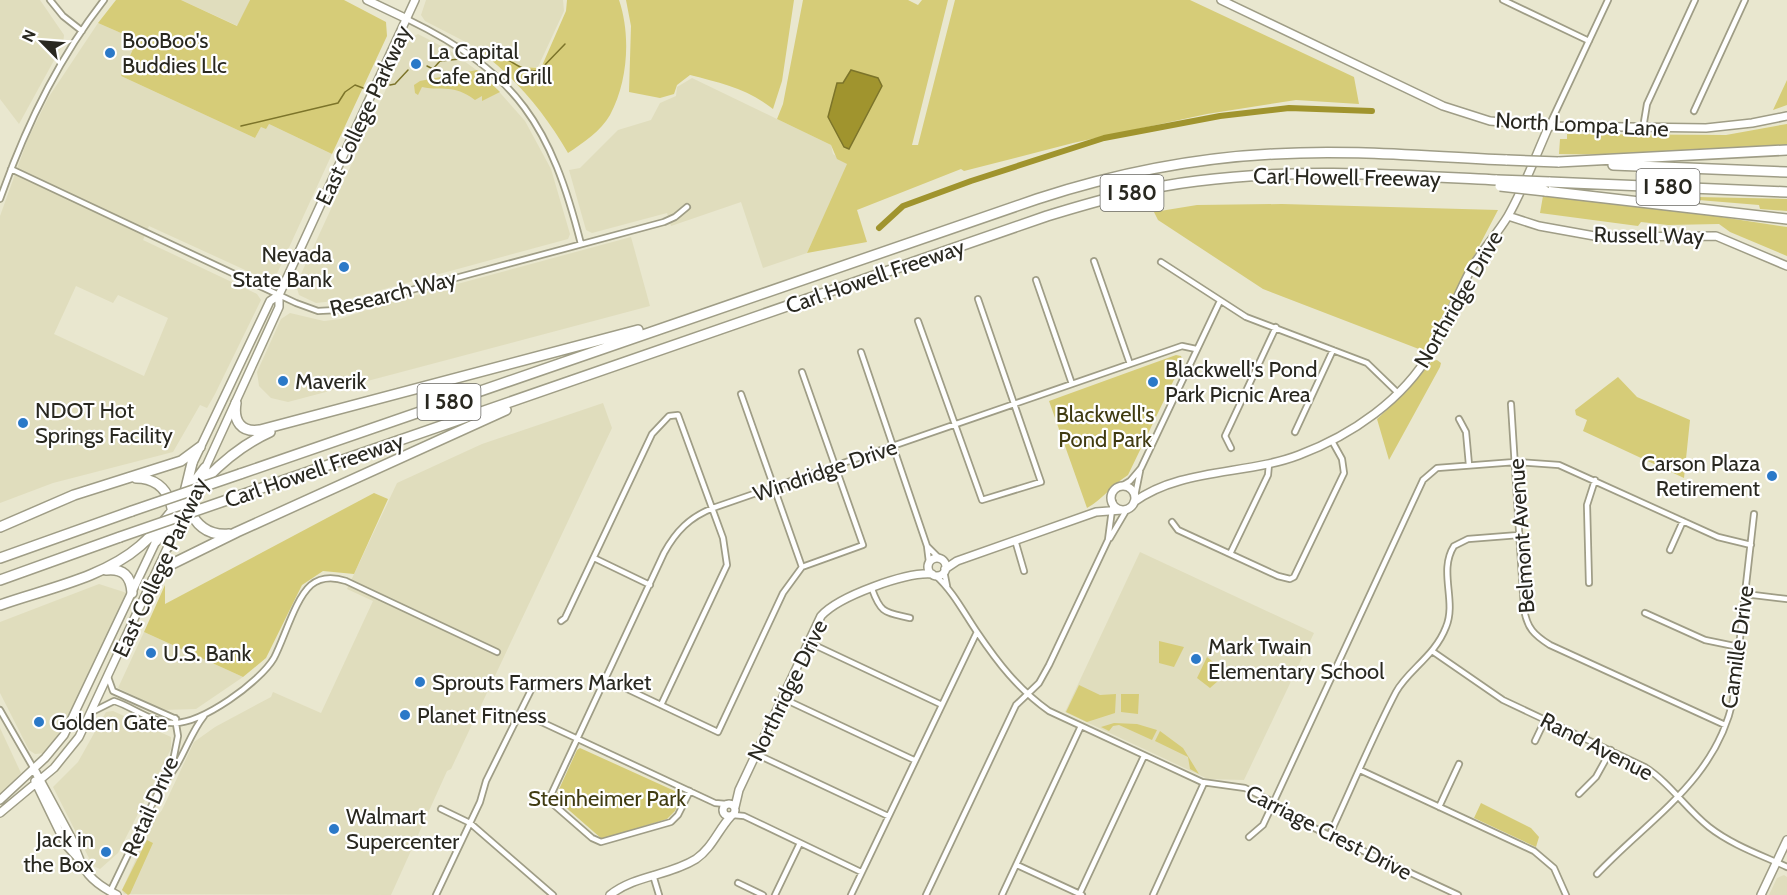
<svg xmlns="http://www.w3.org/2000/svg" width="1787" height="895" viewBox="0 0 1787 895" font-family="Cabin,sans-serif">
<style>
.built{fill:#e0ddbd;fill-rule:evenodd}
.green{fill:#d6cc78;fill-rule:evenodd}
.water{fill:#a0942e;stroke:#7c742a;stroke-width:1.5}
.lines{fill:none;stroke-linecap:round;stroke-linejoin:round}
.stream{stroke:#7c742a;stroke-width:1.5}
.canal{stroke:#a0942e;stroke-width:6}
.street-casing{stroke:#9f9d86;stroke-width:8}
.secondary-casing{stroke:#9f9d86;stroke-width:10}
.highway-casing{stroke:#9f9d86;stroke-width:12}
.street{stroke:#fff;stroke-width:4.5}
.secondary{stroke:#fff;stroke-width:7}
.highway{stroke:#fff;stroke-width:9}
.highway-bridge-casing{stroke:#9f9d86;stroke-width:12;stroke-linecap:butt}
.highway-bridge{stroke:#fff;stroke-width:9}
.poi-dot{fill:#2b79c8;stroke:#fff;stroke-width:2}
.labels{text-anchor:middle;stroke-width:4.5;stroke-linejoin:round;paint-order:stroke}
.shield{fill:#fff;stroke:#696863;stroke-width:1.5}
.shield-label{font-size:21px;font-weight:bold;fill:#292820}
.poi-label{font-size:22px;fill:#292820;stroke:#fff;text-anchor:start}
.street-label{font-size:22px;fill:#292820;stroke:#fff}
.park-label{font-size:22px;fill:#403b11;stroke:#fff}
</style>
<rect width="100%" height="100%" fill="#e9e7cf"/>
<!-- built -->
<path class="built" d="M0,0H40L64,35L63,44L19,124L0,99Z
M181,0H250L238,26Z
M426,0H563L564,11L538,67H522L496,50L485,52L425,21L421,15Z
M98,23L137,40L121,76L255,138L261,127L269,124L332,154L275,278L267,280L149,226L143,240L257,294L261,300L215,394L207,408L200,405L173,452L53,483L0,503V216L27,141L48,98ZM76,286L113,303L118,295L168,318L144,376L54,334Z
M418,34L449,50L486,77L525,121L551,169L570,234L568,239L344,300L316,303L299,295L296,285L409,39Z
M692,78L831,145L833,154L848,164L807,253L763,268L741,202L671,226L667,213L592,233L586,230L569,170L580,168L618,130L651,120L660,103L676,96L677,87Z
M631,237L650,306L288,402L271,398L259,386L257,372L281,319L290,313L324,321L340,319L387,303Z
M603,403L612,428L451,769L447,771L391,895L124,894L122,890L152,823L162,810L194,742L215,727L271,697L273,692L321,713L373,601L347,589L397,483L482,444Z
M1140,552L1314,633L1244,780L1208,779L1065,712Z
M99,584L127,593L64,726L45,753L35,754L29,750L0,693V622Z
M144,632L243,677L196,709L163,710L118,688Z
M113,711L171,737V749L118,853L100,869L93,866L53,787L78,762L106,712Z
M0,728L21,773L0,795Z
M1784,875L1787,877V895H1769L1777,878Z"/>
<!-- green -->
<path class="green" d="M116,0H181L237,26L250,0H344L386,22L387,36L332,154L269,124L266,129L261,127L255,138L121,76L137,40L98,23Z
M567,0H619C631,35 628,82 610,115C601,131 583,143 568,153C546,115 520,83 485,55V52L495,50L522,67L541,68L566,11Z
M626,0H794L782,81L773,109C748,89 721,83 690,75L677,85L674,94L660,98L629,92L631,26Z
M803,0H908L918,5L922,0H948L912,145H918L955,0H1190L1354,77L1359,104L1296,100L1207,114L1073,143L964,171L961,169L857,210L867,242L807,253L847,164L837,159L831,145L777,119L783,104ZM851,70L882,86L849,149L828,117L837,83H843Z
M477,70L500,92L482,101V96L475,100C452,83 444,92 422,87L418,95L415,93L414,85L420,81Z
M1787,80V105L1773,110Z
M1787,124V145L1627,155L1559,154L1560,139H1567V134L1726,135Z
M1543,196L1708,215L1787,227V256L1730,232L1719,224L1668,225L1641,222L1638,226L1540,213Z
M1650,196L1787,199V211L1760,209L1759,205Z
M1282,204L1498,210L1424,351L1263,289L1158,220L1154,212L1197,205Z
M1176,355L1181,356L1183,361L1128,475C1112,485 1103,499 1087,508L1049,401Z
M1437,360L1441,363L1440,367L1389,460L1377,419L1407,391L1432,361Z
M1618,377L1637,397L1690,420L1684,478L1583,431L1587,420L1576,415L1575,410Z
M374,493L388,499L354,574L323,571L302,585L266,658L243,677L144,632L165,585V604Z
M1159,641L1184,647L1174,667L1159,663Z
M1207,657L1227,673L1210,688L1197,678Z
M1079,685L1100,695L1116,694L1115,713L1087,722L1066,712Z
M1121,694H1139L1138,714L1121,712Z
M1114,723L1137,724L1157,730L1152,740L1119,725L1113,726L1109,731L1101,727Z
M1160,731L1183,748L1199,774L1190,769L1188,757L1155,741Z
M580,748L677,792L680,800L675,811L667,819L602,839L555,798L577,750Z
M1481,803L1531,828L1539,837L1536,847L1474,818Z
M147,840L153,843L130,894L128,895L122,890Z"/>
<!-- water -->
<path class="water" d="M851,70L878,78L882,86L849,149L844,147L828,117L837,83H843Z"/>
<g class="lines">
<!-- stream -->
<path class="stream" d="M490,55C511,55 516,72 539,71L565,44
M427,66L433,69L440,61L460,59
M390,85L395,84L408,70
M241,126L338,103L345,92L355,85L363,88"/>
<!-- canal -->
<path class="canal" d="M879,228L903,206L971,181L1104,138L1220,116L1289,108L1372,111"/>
<defs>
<path id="street" d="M50,0L63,16L82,31
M1503,0L1589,41
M407,19C518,73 551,126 581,244
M1694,111L1745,0
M1549,126L1608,0
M1643,128L1647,104L1695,0
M11,169L296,303L318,311L337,310L664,222L675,217L687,207
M0,199C25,128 57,60 104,0
M1094,261L1130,364
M1161,262L1246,317L1367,363L1398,393
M1036,280L1072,384
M918,321L982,500L1041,482L978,299
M861,352L927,546L929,562
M741,394L802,567
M1511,404L1524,609C1527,628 1534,635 1550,645L1725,725
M1459,419L1466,432L1469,465
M1295,432L1333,350
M1231,448L1225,436L1276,327
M1120,487L1130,481L1141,468L1220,301
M1135,496L1140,471
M1172,522L1178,530L1278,576L1290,579L1294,577L1344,473L1342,459L1332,441
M1110,538L1127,509
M1015,540L1024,571
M928,547L939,558
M1670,550L1683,521
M1230,554L1268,475L1269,464
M594,558L650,585
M944,571L947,586
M935,575C953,591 964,613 977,632C998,663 1018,689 1049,711L1202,782L1245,788L1273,802L1297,820L1458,895
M1589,583L1587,505L1595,480
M872,589C881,614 885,612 910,618
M1745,594L1787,599
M1645,613L1705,640L1739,647
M561,621L565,618L652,434L669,416L678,415L723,538L727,565L661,705
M808,642L940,704
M1432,651L1503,700L1645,767C1670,783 1686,809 1709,827C1732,845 1761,855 1787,867
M108,677L113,691L176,719
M606,679L718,732L783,593L802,567L863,545L802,372
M782,698L914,760
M0,710L34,769
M92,712L114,701C133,707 152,723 173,723C202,724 260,682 274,658C285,637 295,599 311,585C322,576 334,577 346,581L497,652
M520,712L715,803L726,804
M1535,741L1545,720
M756,754L888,816
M1360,770L1534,851L1554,868L1566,895
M165,781C183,762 188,736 204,716
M690,791L678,815L671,822L601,842L592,838L553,804L550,797L664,553C676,531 690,517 713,508L1156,355L1182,346L1196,349
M1579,794L1596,777L1611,750
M1439,807L1459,764
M441,809L470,823L553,895
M733,815L744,816L861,872
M1330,834C1352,787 1372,738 1396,692C1408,670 1435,656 1446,627C1457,601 1438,571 1454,546L1468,539L1519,535
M1249,837L1263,825L1423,480L1437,468L1515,462L1559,465L1718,537L1751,545
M1017,865L1082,895
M1597,874C1649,819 1716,780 1733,700L1754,514
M653,875L659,895
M738,883L763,895
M110,892L173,761L178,736L175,718
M436,895L480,802L486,781L534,684
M775,895L800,843
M851,895L977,632
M926,895L1016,705L1039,683L1049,665L1108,540L1113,502
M1002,895L1081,726
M1079,895L1144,756
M1153,895L1204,783"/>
<path id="secondary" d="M367,0L407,19
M1221,0L1443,106L1490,121L1549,126L1706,128L1752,123L1787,116
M1508,216L1539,226L1600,237L1716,236L1787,266
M191,467L270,301L279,295
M203,473L279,307V295L415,0
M1111 498a12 12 0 1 1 24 0a12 12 0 1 1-24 0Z
M1134,502C1180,468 1247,475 1299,455C1352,435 1403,400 1432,350C1446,325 1456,298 1469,273C1480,252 1496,236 1508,216C1524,188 1536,155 1549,126
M928 567a9 9 0 1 1 18 0a9 9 0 1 1-18 0Z
M945,569L957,561L1096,512L1122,510
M34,769L74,843C81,870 91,882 117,895
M35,781L66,845L77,857
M0,800L45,758L64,735L158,537
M723 810a6 6 0 1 1 12 0a6 6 0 1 1-12 0Z
M735,807L739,790L821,616C839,596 906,572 932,574
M0,813L54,768L79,737L184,512
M610,895C635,875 669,876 696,859C712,848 718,830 731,816
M1761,895L1787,840"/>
<path id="highway" d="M1558,162L1787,150
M1613,165L1787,172
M1549,182L1787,192
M1545,191L1787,219
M236,403C233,421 241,433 260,430L638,330
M240,474L1037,199C1114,174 1193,158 1274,154C1351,149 1430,157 1507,160
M136,478C173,478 179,518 169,546
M185,492L192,463
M227,500L1047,216C1096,201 1146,187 1197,181C1297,168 1397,175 1497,180
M188,506C195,525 208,536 229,534
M0,527L74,495L181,461L200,447
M156,541C187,498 221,454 270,432
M0,558L132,511
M106,570C123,568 131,576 132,593
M0,580L120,537
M153,580L172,564L237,532L506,410
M0,605C45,589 103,578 140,546C165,524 185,494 205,468"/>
</defs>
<!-- street casing -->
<use href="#street" class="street-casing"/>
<!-- secondary casing -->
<use href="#secondary" class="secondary-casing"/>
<!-- highway casing -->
<use href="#highway" class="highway-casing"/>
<!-- street -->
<use href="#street" class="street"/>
<!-- secondary -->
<use href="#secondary" class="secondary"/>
<!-- highway -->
<use href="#highway" class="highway"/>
<defs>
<path id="highway-bridge" d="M1507,160L1558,162
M1497,180L1549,182
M1500,186L1545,191
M132,511L240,474
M120,537L227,500"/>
</defs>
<!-- highway-bridge casing -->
<use href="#highway-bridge" class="highway-bridge-casing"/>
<!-- highway-bridge -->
<use href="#highway-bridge" class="highway-bridge"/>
</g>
<!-- markers -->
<g class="poi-dot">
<circle cx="110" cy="53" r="6"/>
<circle cx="416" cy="64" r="6"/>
<circle cx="344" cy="267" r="6"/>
<circle cx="283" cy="381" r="6"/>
<circle cx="1153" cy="382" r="6"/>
<circle cx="23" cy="423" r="6"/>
<circle cx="1772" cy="476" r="6"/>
<circle cx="151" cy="653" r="6"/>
<circle cx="1196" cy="659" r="6"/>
<circle cx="420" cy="682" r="6"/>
<circle cx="405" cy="715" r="6"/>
<circle cx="39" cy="722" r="6"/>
<circle cx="334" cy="829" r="6"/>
<circle cx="106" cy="852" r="6"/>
</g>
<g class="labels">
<!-- shield labels -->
<g class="shield">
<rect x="1636.5" y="169" width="63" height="36" rx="4.5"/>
<rect x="1100.5" y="175" width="63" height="36" rx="4.5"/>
<rect x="417.5" y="384" width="63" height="36" rx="4.5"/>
</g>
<g class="shield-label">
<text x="1668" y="194">I 580</text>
<text x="1132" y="200">I 580</text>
<text x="449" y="409">I 580</text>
</g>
<!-- poi labels -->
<g class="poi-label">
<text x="122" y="48">BooBoo's<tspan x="122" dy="25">Buddies Llc</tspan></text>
<text x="428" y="59">La Capital<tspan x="428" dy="25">Cafe and Grill</tspan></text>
<text x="332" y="262" text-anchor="end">Nevada<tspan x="332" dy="25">State Bank</tspan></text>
<text x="1165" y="377">Blackwell's Pond<tspan x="1165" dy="25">Park Picnic Area</tspan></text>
<text x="295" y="389">Maverik</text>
<text x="35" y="418">NDOT Hot<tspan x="35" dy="25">Springs Facility</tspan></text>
<text x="1760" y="471" text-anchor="end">Carson Plaza<tspan x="1760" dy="25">Retirement</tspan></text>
<text x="1208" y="654">Mark Twain<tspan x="1208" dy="25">Elementary School</tspan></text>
<text x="163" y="661">U.S. Bank</text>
<text x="432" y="690">Sprouts Farmers Market</text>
<text x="417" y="723">Planet Fitness</text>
<text x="51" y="730">Golden Gate</text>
<text x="346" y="824">Walmart<tspan x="346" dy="25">Supercenter</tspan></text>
<text x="94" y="847" text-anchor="end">Jack in<tspan x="94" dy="25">the Box</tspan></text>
</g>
<!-- street labels -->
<g class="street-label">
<text transform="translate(363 115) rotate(-65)" y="8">East College Parkway</text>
<text transform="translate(1582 124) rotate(3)" y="8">North Lompa Lane</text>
<text transform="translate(1347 177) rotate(1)" y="8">Carl Howell Freeway</text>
<text transform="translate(1649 235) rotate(1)" y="8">Russell Way</text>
<text transform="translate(875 276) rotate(-19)" y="8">Carl Howell Freeway</text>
<text transform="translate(393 293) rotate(-14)" y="8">Research Way</text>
<text transform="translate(1458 299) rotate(-60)" y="8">Northridge Drive</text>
<text transform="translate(314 470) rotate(-19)" y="8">Carl Howell Freeway</text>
<text transform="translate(825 470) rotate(-19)" y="8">Windridge Drive</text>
<text transform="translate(1521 536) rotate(-94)" y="8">Belmont Avenue</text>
<text transform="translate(160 567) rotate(-65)" y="8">East College Parkway</text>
<text transform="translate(1737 647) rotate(-82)" y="8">Camille Drive</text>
<text transform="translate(787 690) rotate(-64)" y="8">Northridge Drive</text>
<text transform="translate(1597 746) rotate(27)" y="8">Rand Avenue</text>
<text transform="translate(150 806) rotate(-66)" y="8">Retail Drive</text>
<text transform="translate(1329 832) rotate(27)" y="8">Carriage Crest Drive</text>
</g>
<!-- park labels -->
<g class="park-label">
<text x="1105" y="422">Blackwell's<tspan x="1105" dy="25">Pond Park</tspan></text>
<text x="607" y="806">Steinheimer Park</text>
</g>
</g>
<!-- north arrow -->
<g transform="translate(42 42) rotate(295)" stroke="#ffffff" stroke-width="4.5" paint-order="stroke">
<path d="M0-4.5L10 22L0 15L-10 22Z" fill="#292820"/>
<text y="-9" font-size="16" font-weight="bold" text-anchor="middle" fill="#292820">N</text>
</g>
</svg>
